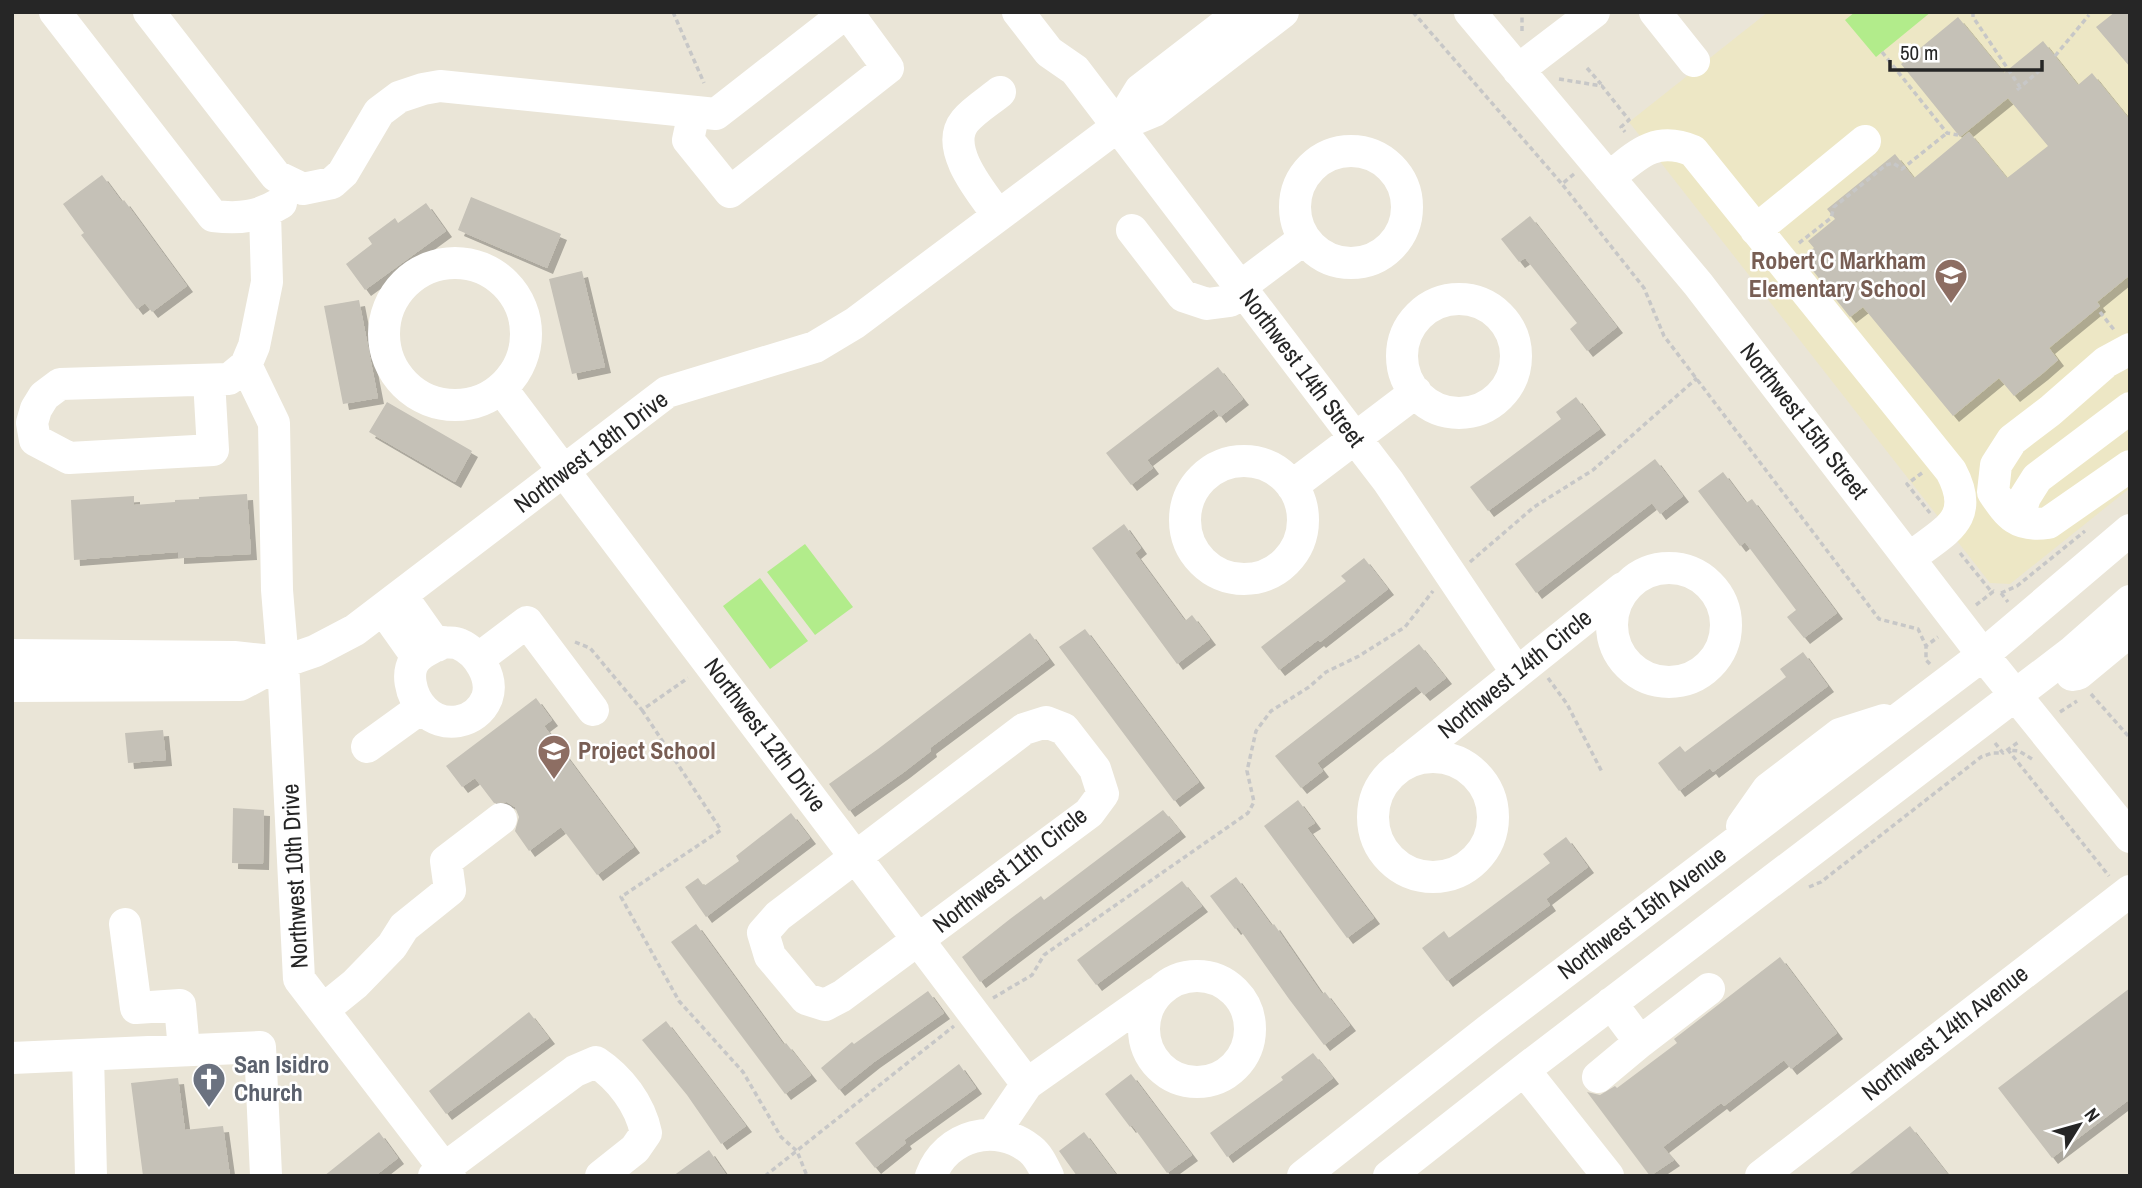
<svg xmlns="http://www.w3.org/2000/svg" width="2142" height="1188" viewBox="0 0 2142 1188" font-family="'Archivo Narrow',sans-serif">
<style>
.education{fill:#ede7c5}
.pitch{fill:#b2ec8b}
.building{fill:#c5c1b7;filter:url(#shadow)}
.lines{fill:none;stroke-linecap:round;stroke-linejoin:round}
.path{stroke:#c7c7c7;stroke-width:3.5;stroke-dasharray:5 3.5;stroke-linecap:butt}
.minor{stroke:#fff;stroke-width:32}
.labels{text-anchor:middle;stroke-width:5;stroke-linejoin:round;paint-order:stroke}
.education-label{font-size:24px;font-weight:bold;fill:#785e54;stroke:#fff;text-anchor:end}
.street-label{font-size:24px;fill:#262626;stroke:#fff}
.worship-label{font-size:24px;font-weight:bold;fill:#5b616d;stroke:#fff;text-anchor:start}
</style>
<defs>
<filter id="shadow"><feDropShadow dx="6" dy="6" stdDeviation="0" flood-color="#0004"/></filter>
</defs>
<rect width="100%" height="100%" fill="#eae5d7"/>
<!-- education -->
<path class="education" d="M1768,12H2130V488L2010,584L1990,583L1629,122Z"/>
<!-- pitch -->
<path class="pitch" d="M1855,12H1931L1876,57L1845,20Z
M805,544L853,607L815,635L767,572Z
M760,578L808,641L770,669L723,606Z"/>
<!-- building -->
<path class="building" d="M2115,12H2130V67L2096,27Z
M1958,17L2004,73L2043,41L2078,85L2092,73L2130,120V275L2097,302L2100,306L2049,348L2058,360L2042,374L2014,396L1999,378L1953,416L1863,307L1850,317L1802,257L1814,248L1808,241L1835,219L1827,209L1895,154L1914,178L1969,132L2007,178L2048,146L2008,98L1960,137L1901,64Z
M102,175L122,202L124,200L187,286L152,312L145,303L137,309L81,235L84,233L63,204Z
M471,197L561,234L547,268L458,230Z
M426,203L446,231L365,290L346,264L372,244L368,238L395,218L398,223Z
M1530,216L1617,327L1587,351L1570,329L1577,323L1525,258L1519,262L1501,239Z
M582,271L605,367L572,374L549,279Z
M359,300L378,398L343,404L324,306Z
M1218,367L1243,399L1220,417L1214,409L1147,460L1153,468L1131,485L1106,453Z
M1576,397L1600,429L1488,511L1470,487L1561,419L1556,412Z
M387,402L472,451L455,482L369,432Z
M1655,459L1683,496L1660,514L1652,503L1536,593L1515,564Z
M1723,472L1746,503L1752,499L1837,613L1804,638L1787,617L1796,610L1745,542L1740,546L1698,491Z
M247,494L251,554L178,558V552L74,560L71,500L134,496V505L175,502V500L199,499V497Z
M1124,524L1141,548L1135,553L1185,621L1192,615L1210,639L1177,664L1092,548Z
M1364,558L1388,589L1320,642L1318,640L1279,670L1261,647L1346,581L1341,576Z
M1085,629L1199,782L1174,801L1059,647Z
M1030,633L1049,659L930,748L931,751L904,772L849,811L829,784L878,749Z
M1419,644L1446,678L1424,695L1416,686L1317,763L1323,771L1301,788L1275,756Z
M1803,652L1828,686L1713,772L1710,768L1679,791L1658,763L1680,746L1685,752L1786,677L1780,669Z
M536,698L552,720L544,726L634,847L597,875L561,827L529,851L515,831L519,817L515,807L507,802L494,803L475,778L462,787L446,766Z
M163,730L166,760L128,763L125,733Z
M1298,800L1315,823L1307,828L1374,918L1347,938L1264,826Z
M233,808L264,810L263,864L232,863Z
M1163,810L1180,831L980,982L962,957L1010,919L1041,896L1044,900Z
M791,813L810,838L706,917L685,887L698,878L704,886L739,861L736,856Z
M1566,837L1588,867L1546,899L1550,905L1447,981L1422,948L1444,931L1449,938L1550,863L1543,854Z
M1236,877L1272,926L1274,924L1322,994L1325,992L1350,1025L1324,1045L1289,999L1238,927L1235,929L1210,896Z
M1182,881L1202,906L1096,985L1077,960Z
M696,924L784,1045L786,1043L811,1075L785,1094L671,942Z
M1780,957L1837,1033L1791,1069L1784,1060L1724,1106L1721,1103L1663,1147L1674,1160L1650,1176L1587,1092L1600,1095L1615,1086L1617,1088L1677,1043L1674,1039Z
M2130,988V1099L2052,1158L1998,1088Z
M928,991L944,1013L874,1062L839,1090L821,1068L852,1042L854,1044Z
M529,1012L549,1038L446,1114L429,1091Z
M666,1021L746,1126L721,1144L687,1095L642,1040Z
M1313,1053L1333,1078L1227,1157L1210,1133L1283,1080L1281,1077Z
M959,1064L976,1088L904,1140L906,1143L875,1168L855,1143Z
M1131,1074L1192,1155L1167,1173L1132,1125L1130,1127L1105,1094Z
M178,1078L185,1130L223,1126L230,1176H143L131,1083Z
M1910,1126L1949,1176H1847Z
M379,1132L398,1158L375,1176H324Z
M1084,1132L1117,1176H1077L1059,1151Z
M709,1150L727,1176H673Z"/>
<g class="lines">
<!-- path -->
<path class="path" d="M673,12L704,83
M1413,12L1562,184
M1973,12V17L2020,87
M1522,31V12
M1882,52L1947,133L1958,135
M2055,56L2089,15
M1587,68L1601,84
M1559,79L1602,86L1629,120L1621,127L1625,132
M2017,90L2039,71
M1574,174L1562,184L1644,288L1664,336L1879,619L1918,629L1926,646
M1799,243L1831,218L1834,207L1886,165L1893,163L1902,169L1947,133
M2100,312L2115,331
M1922,473L1907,484L1930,513
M1960,553L1990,590L1994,591
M1470,562L1534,507L1593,470L1697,378
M2001,593L2008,602
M2001,593L2017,586L2085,531
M1976,605L1994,591
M575,642L590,648L642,710L688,678
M1930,664L1926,660V646L1938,637
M1548,678L1567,704L1602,772
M2091,694L2130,738
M642,710L721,830L621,897L679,1001L743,1072L781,1137L797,1151L807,1176
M2060,712L2077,701
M1995,743L2003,753L2020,741
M2032,759L2019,751L2008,750L2109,876
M1809,887L1821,882L1981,757L1992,753H2003
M993,998L1032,975L1044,955L1248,813L1254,802L1247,771L1256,731L1271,711L1309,687L1326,672L1359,656L1405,627L1433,591
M765,1176L954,1026"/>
<!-- minor -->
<path class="minor" d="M55,12L213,216C240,219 258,217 281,203
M149,12L276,176L303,189L332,183L343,173L379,112L399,97L423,89L440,86L716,114L847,12
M1018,12L1049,52L1075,70L1355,438L1388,481L1517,673
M1470,12L1698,284L1983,655L2130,837
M1655,12L1694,61
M1518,70L1594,12
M694,112L688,140L730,192L888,68L847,12
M1118,126L1140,90L1241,12
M1295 207a56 56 0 1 1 112 0a56 56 0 1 1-112 0Z
M1609,178C1637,155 1655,135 1693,151L1951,471C1977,520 1945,530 1910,558
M998,215C982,193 943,148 965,121C974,110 989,101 1000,92
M1132,230L1183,296L1207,304L1230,301L1244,291
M1756,230L1865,141
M384 334a71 71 0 1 1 142 0a71 71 0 1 1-142 0Z
M1240,287L1304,239
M1402 356a57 57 0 1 1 114 0a57 57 0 1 1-114 0Z
M2130,349L2106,362L2050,411L2012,440L1996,465L1993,492C2009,516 2017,527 2048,523L2130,466
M246,365L274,423L277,590L283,662L299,979L450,1176
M209,380L213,450L69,458L35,440L32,423L36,409L44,396L60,384L229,379L246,365L254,346L267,282L265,213
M501,388L1027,1084
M1185 520a59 59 0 1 1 118 0a59 59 0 1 1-118 0Z
M1292,486L1416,392
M2018,519L2025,497L2037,478L2130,408
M1612 625a57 57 0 1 1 114 0a57 57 0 1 1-114 0Z
M401,595L437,646
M383,609L417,657
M443,642C448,643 455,642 459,644C478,652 494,678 487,698C476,725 442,729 424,710C411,697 403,669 419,656C426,650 436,646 443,642Z
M12,655L234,657L283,662
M478,659L527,622L593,710
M2072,675L2078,674L2130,631
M12,686L240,685L283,662L315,651L355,630L667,392L815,347L855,323L1118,126L1154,111L1283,12
M1046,722L1064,729L1095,769L1103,794L1089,813L842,996L825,1005L806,999L770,956L763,933L778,916L1024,729Z
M367,747L421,708
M1373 817a60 60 0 1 1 120 0a60 60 0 1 1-120 0Z
M1407,761L1623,588
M1742,826L1768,789L1840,734L1884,720
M125,924L136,1008L180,1005L184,1050
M1144 1029a53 53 0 1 1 106 0a53 53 0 1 1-106 0Z
M1611,1003L1640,1042L1709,989
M323,1010L355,984L392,946L404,927L450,890L446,861L501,819
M88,1055L91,1176
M12,1058L260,1047L266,1175
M1524,1070L1608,1176
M1598,1077L1640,1042
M993,1134L1027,1084L1156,993
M434,1176L575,1071L596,1062C620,1078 640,1104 646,1133L635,1149L601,1176
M931,1176C946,1135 996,1122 1030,1149C1039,1156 1043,1166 1048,1176
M1303,1176L1491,1028L1983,655L2130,530
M1389,1176L1524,1070L2072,652L2130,601
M1761,1176L2130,891"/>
</g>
<!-- icons -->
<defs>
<symbol id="school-pin" viewBox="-11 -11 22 30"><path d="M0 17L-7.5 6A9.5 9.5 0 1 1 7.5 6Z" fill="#8d6e63" stroke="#fff"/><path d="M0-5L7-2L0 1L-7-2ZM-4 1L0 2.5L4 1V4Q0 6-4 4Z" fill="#fff"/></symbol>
<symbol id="church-pin" viewBox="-11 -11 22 30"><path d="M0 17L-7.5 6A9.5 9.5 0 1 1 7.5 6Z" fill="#6b7280" stroke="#fff"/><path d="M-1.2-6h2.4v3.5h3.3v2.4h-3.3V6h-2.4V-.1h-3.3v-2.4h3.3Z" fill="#fff"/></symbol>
</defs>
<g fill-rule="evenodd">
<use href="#school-pin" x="1932" y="256" width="38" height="52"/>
<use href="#school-pin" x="535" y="732" width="38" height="52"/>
<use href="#church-pin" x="190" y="1060" width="38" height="52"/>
</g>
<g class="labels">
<!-- education labels -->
<g class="education-label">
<text x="1926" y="269">Robert C Markham<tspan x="1926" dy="28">Elementary School</tspan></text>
<text x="578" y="759" text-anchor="start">Project School</text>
</g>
<!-- street labels -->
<g class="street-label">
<text transform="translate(1302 368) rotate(53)" y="8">Northwest 14th Street</text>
<text transform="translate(1804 421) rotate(52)" y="8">Northwest 15th Street</text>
<text transform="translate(591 452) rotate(-37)" y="8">Northwest 18th Drive</text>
<text transform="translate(1515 674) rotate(-39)" y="8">Northwest 14th Circle</text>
<text transform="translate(765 735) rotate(53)" y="8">Northwest 12th Drive</text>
<text transform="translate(1010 870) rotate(-38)" y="8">Northwest 11th Circle</text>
<text transform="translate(295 876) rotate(-93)" y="8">Northwest 10th Drive</text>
<text transform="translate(1642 913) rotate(-37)" y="8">Northwest 15th Avenue</text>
<text transform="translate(1945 1033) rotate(-38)" y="8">Northwest 14th Avenue</text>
</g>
<!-- worship labels -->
<g class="worship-label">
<text x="234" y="1073">San Isidro<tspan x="234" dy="28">Church</tspan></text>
</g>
</g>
<!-- border -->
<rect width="2142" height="1188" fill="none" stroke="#262626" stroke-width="28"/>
<!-- north arrow -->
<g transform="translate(2079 1125) rotate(53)" stroke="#ffffff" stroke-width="5" paint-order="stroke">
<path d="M0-5L12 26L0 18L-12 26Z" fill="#262626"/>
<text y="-10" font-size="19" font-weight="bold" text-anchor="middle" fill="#262626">N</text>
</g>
<!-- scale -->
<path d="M1890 60v10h152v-10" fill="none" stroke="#262626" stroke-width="3.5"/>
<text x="1900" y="60" font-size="21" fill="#262626" stroke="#ffffff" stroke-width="5" paint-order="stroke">50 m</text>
</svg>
